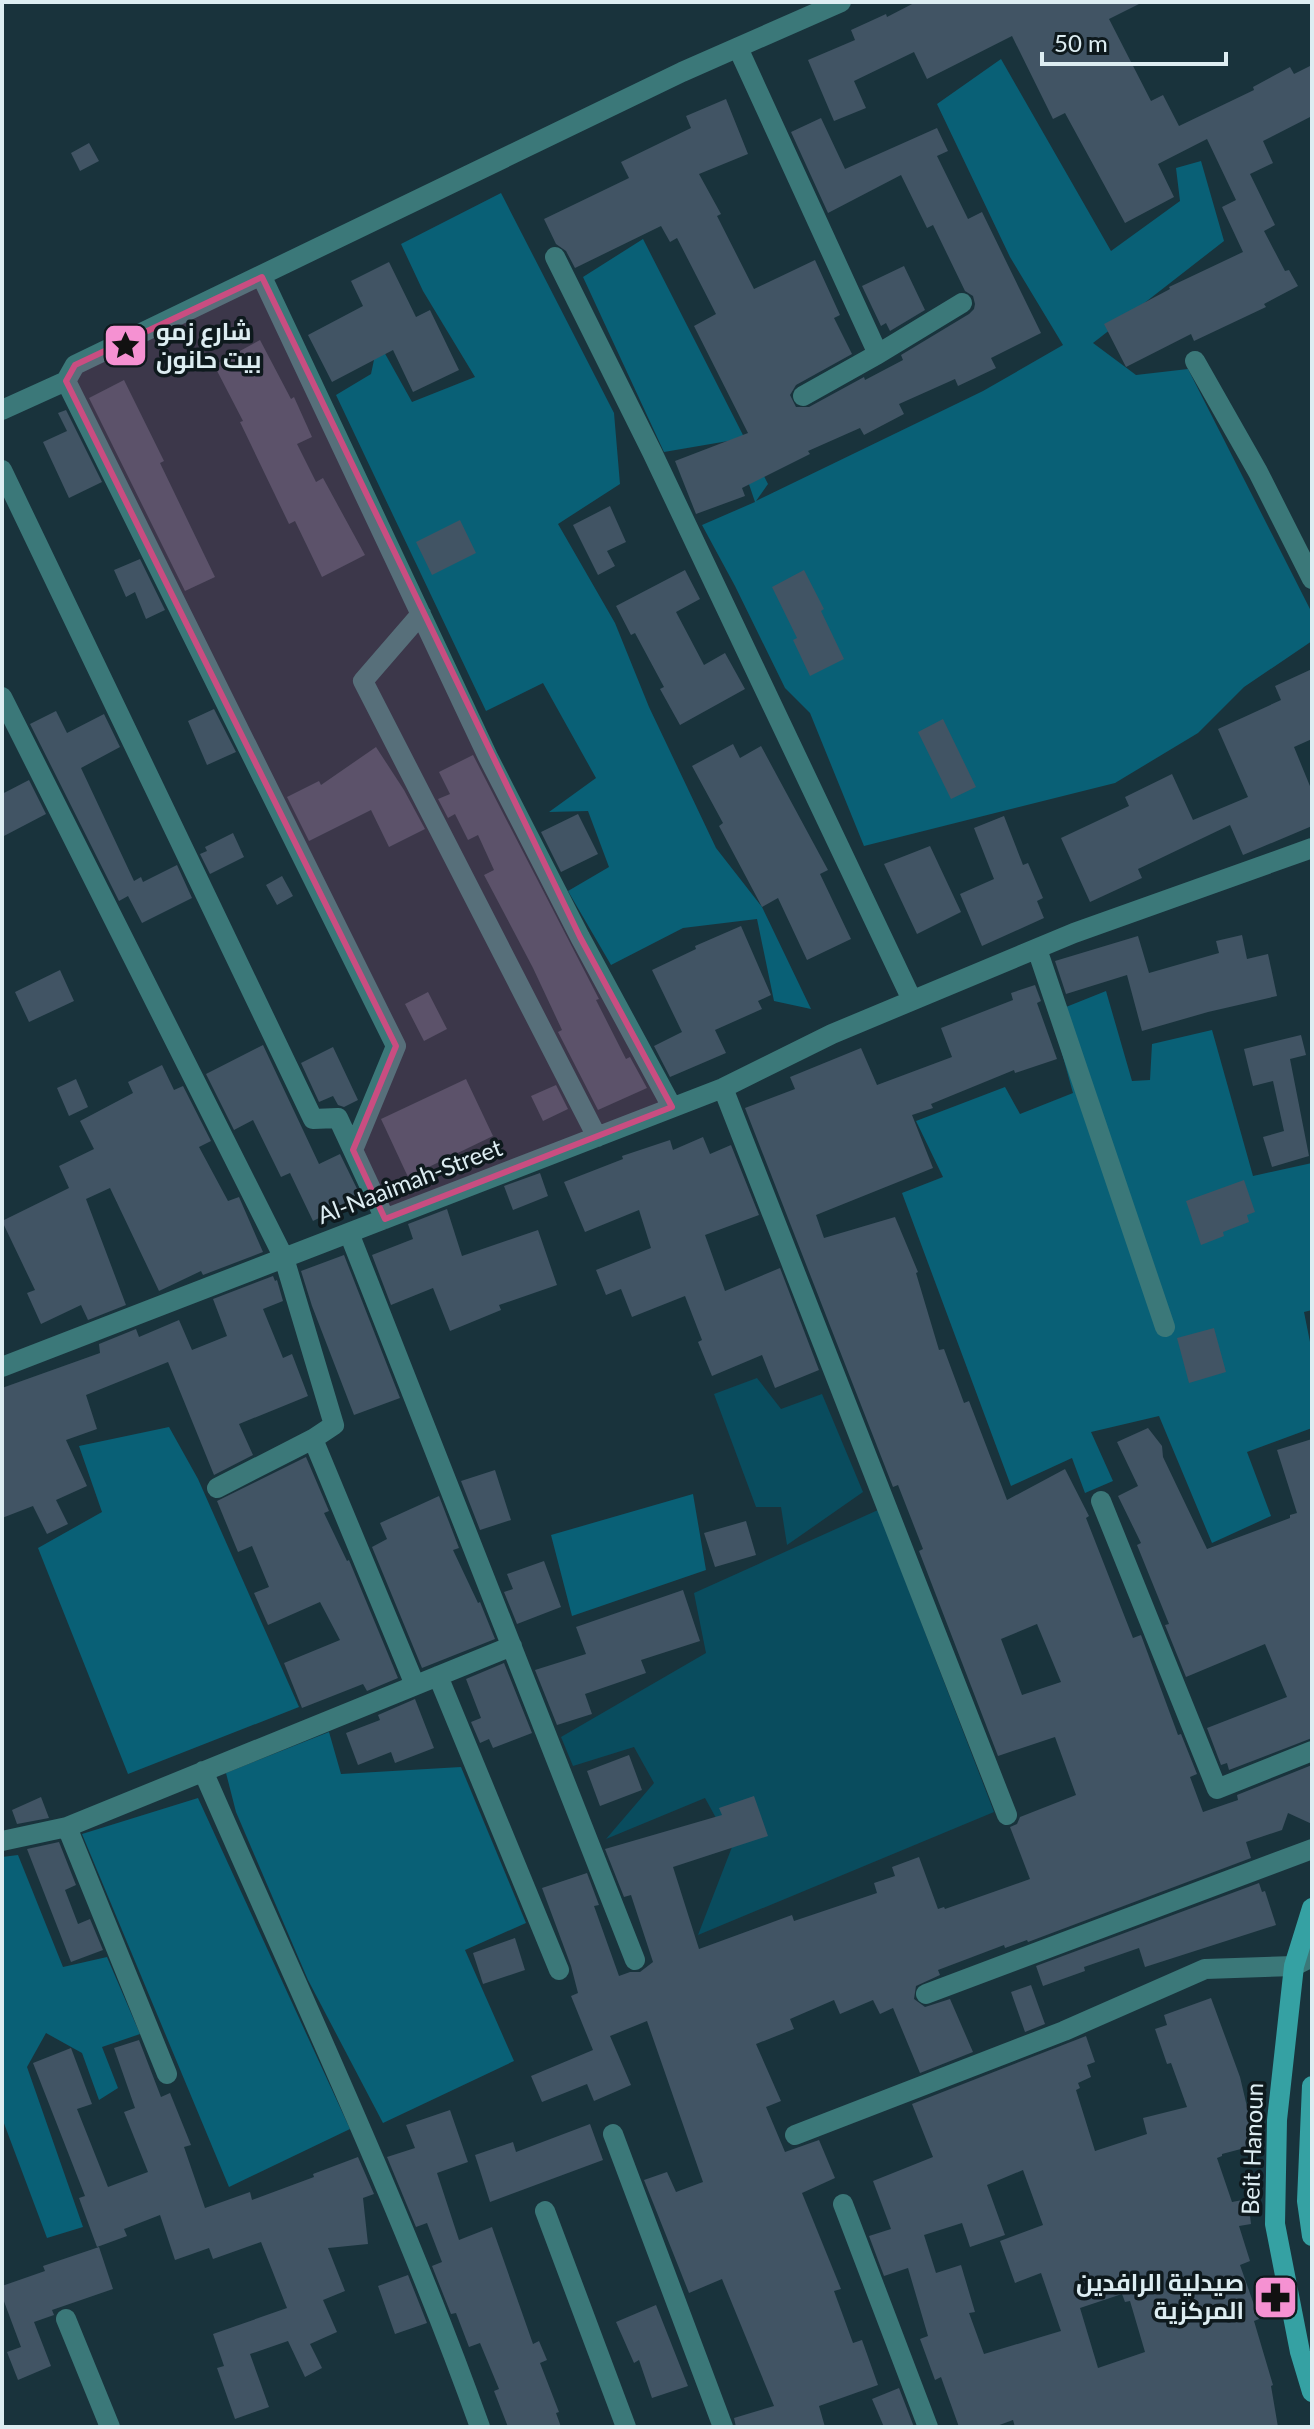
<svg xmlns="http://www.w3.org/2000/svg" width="1314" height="2429" viewBox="0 0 1314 2429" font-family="Lato,Cairo,sans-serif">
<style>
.green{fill:#094c5e}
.forest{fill:#096076}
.building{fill:#415464;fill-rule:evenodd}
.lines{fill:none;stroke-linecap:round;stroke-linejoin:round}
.minor{stroke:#3b7879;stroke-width:20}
.secondary{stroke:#35a1a3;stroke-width:20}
.marked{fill:#c94d81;fill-opacity:0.2;stroke:#c94d81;stroke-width:6;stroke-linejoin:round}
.labels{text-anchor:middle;stroke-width:7;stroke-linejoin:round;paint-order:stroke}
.poi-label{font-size:24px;font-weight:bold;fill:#ddedf2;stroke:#0e191d;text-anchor:start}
.street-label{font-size:24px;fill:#ddedf2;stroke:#0e191d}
</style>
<rect width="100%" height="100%" fill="#19333c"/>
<!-- green -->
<path class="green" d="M757,1378L781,1409L822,1394L863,1492L787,1545L781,1507H756L714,1394Z
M878,1510L994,1812L698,1935L732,1847L705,1798L606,1839L654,1783L634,1747L573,1766L561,1737L706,1653L694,1593Z"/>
<!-- forest -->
<path class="forest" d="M1001,59L1111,251L1180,201L1176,168L1201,161L1224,241L1093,343L1136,375L1188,369L1312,613V641L1244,687L1198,733L1115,783L864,846L810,713L785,688L735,586L702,525L755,502L734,440L664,452L583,277L643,239L768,484L756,501L983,391L1063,345L1010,257L937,104Z
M501,193L614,413L620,484L558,524L615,623L649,707L716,848L762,907L811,1009L774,1001L757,919L683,928L611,965L568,891L609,867L588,811L549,812L596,778L543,683L486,711L336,395L371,374L378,341L412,402L475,377L423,291L401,244Z
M1106,991L1132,1081L1150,1080L1152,1044L1212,1030L1253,1176L1312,1163V1310L1304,1312L1312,1352V1428L1247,1452L1271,1516L1212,1543L1159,1416L1091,1432L1113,1481L1085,1493L1072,1458L1011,1486L902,1193L943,1177L916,1121L1005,1087L1020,1114L1073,1093L1051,1013Z
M169,1427L198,1479L299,1707L128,1774L38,1548L102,1512L79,1446Z
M693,1494L706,1570L572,1616L551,1535Z
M329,1732L341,1774L461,1767L526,1923L465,1950L514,2061L383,2123L308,1980L236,1812L226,1773Z
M198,1798L350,2129L229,2187L82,1834Z
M18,1855L63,1967L107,1957L140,2034L102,2047L118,2088L99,2100L82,2053L46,2033L27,2067L83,2227L47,2238L2,2118V1857Z"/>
<!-- building -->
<path class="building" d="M916,2H1143L1109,19L1151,101L1163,95L1179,126L1254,90L1253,87L1290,67L1294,74L1312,65V116L1263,141L1273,163L1250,174L1275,225L1264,231L1285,271L1289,270L1298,286L1264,304L1266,307L1194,341L1191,334L1126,367L1104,324L1170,289L1169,287L1243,252L1222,207L1236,200L1207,139L1158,164L1174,197L1125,223L1065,113L1053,119L1012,36L927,79L914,52L854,81L866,108L834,121L808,60L855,40L851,30L886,14L887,17Z
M726,99L748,154L699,174L721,214L717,216L754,289L815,260L840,315L834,318L852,354L796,385L790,395L796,407H809L864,377L865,380L903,360L901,355L969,314L974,309L975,304L973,296L965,291L933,225L927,228L901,175L828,213L791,132L821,118L845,169L937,128L948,151L937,156L968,219L982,212L1041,333L991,358L996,368L958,386L955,379L899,404L904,414L864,435L860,428L808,451L810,454L742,488L745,496L696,514L675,461L748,433L694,326L716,314L677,238L670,242L661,226L575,268L566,251L556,244L544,219L629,178L621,162L691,128L686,116Z
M89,143L99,161L80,171L71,153Z
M389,262L416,317L430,310L459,370L413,392L393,350L332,382L308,335L363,306L351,281Z
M904,266L925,310L890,331L886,323L881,326L862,286Z
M260,340L291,399L294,397L312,437L297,444L316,482L323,478L365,555L322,577L295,521L289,524L240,422L243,421L214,365Z
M124,380L164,461L160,463L215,577L185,591L89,398Z
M66,410L102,482L69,498L43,442L67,431L58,413Z
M610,506L626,542L607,551L615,566L598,575L573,525Z
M460,520L476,553L432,575L416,542Z
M140,559L165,610L146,619L135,592L126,597L114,570Z
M685,570L700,599L676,612L704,665L725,653L745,689L680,725L660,689L664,687L635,633L631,635L616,606Z
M804,570L824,609L821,611L844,659L810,676L793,640L797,638L772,587Z
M1312,669V739L1294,747L1312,791V826L1243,855L1230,825L1138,869L1142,878L1090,902L1061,838L1129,806L1125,797L1172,774L1193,820L1248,797L1218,729L1281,700L1275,686Z
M214,709L236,752L207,765L188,721Z
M56,711L67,733L104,714L120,747L81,768L134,881L141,877L143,882L177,865L192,898L142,923L128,896L119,901L30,724Z
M943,719L976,787L951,799L918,732Z
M733,744L740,758L761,746L828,870L820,874L851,939L807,960L778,898L762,907L719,826L723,823L692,766Z
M376,747L404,790L425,829L389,847L371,810L309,841L287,797L319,781L321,785Z
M473,755L599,999L596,1000L626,1059L630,1057L647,1088L598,1110L558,1032L562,1030L533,968L484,875L494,870L478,835L468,840L455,814L448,818L438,799L450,794L439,772Z
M29,780L46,814L2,837V794Z
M578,814L598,854L561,872L541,832Z
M1004,816L1023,865L1028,863L1043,898L1037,901L1044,918L982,946L960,894L994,879L974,828Z
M233,833L244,857L210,874L200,854L207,851L205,847Z
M930,846L961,912L917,934L884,864Z
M282,876L293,896L277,905L266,885Z
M741,926L771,995L758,1001L762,1009L715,1030L726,1053L670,1077L654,1046L682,1032L652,970L696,949L695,946Z
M1242,935L1247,959L1268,954L1277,996L1208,1012L1142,1031L1127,975L1066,994L1055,961L1138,936L1149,973L1219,953L1216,941Z
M60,970L74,1001L29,1022L15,992Z
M1035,985L1041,1001L1037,1003L1057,1059L1015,1073L1014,1070L931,1104L933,1108L912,1115L933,1168L816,1215L824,1238L895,1217L918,1272L916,1273L939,1350L944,1349L964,1403L969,1401L1007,1500L1065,1469L1089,1516L1086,1518L1133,1638L1141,1635L1178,1735L1181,1734L1197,1774L1190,1777L1203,1812L1238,1800L1237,1795L1312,1765V1824L1288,1813L1282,1830L1246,1842L1251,1858L1028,1942L1027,1940L1005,1948L1004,1945L938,1970L940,1975L916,1986L914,1999L925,2007L950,1999L973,2052L920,2073L893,2008L880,2014L873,2000L840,2014L834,2000L790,2019L794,2029L756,2044L781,2101L766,2107L785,2152L819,2140L835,2178L802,2193L841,2289L834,2291L853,2343L862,2340L878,2385L819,2406L825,2427H736L734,2418L774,2406L722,2279L689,2293L644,2180L667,2172L676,2192L703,2182L647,2021L610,2036L631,2085L594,2101L587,2084L542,2102L531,2076L593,2050L571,1996L578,1993L571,1966L542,1888L587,1873L599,1905L594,1906L619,1976L630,1972H640L653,1962L631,1895L624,1897L605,1849L722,1815L719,1808L754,1796L768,1836L673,1867L699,1949L792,1915L794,1921L877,1893L874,1883L895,1876L892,1867L919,1857L938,1909L944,1907L945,1909L1030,1879L1010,1827L1017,1824L1020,1817L1076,1795L1055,1737L998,1756L919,1551L923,1549L898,1485L893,1487L745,1108L795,1089L790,1077L861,1048L877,1085L952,1057L941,1028L1013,1000L1011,993ZM1037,1624L1061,1682L1022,1695L1001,1639Z
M428,992L447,1029L424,1041L405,1004Z
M1301,1035L1306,1055L1290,1059L1309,1156L1272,1167L1263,1137L1284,1131L1273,1081L1253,1086L1244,1049Z
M263,1045L319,1164L340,1154L361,1197L313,1221L290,1173L281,1177L253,1120L234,1130L206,1074Z
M333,1047L358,1100L344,1107L338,1105L333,1096L319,1102L301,1063Z
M162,1065L174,1090L183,1086L211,1141L199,1147L228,1201L239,1197L263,1252L203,1275L201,1271L159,1291L110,1188L86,1199L126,1305L88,1320L81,1305L41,1324L27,1293L35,1290L2,1221L69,1188L59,1166L94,1149L80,1121L133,1093L128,1082Z
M76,1079L88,1107L69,1116L57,1088Z
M466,1079L493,1136L408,1177L381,1119Z
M556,1085L568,1109L543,1121L531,1096Z
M703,1137L710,1154L731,1145L759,1215L705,1235L725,1291L780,1268L819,1370L775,1388L762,1355L712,1376L698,1342L702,1340L685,1296L632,1317L621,1289L606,1295L596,1270L651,1248L639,1210L585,1232L564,1182L623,1159L622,1156L670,1140L673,1150Z
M540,1173L548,1196L513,1210L504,1186Z
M1244,1180L1255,1212L1247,1215L1249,1222L1223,1232L1224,1236L1201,1245L1186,1201Z
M447,1209L462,1256L538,1230L557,1285L499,1305L501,1310L450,1331L433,1288L391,1305L372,1255L413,1239L408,1224Z
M344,1255L400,1398L354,1415L312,1306L301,1271Z
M273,1276L275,1281L277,1280L283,1301L263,1309L283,1358L292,1354L308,1396L239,1424L253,1455L214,1475L168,1362L86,1395L97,1429L66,1440L87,1486L56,1500L68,1524L47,1534L33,1506L2,1518V1388L100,1353L99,1344L136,1329L139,1337L179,1320L192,1350L227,1336L213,1299Z
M1214,1328L1226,1372L1189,1383L1177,1338Z
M1148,1428L1162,1446L1163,1457L1207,1549L1290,1518V1515L1297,1513L1277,1450L1312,1439V1738L1229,1770L1227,1763L1221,1765L1207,1728L1287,1697L1265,1644L1186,1677L1165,1625L1169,1624L1137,1545L1141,1543L1118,1496L1138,1486L1117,1442Z
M306,1457L329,1511L324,1513L347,1561L349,1560L398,1678L367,1691L363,1684L302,1708L284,1663L340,1640L320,1602L268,1625L254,1593L269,1587L252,1546L238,1552L217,1501Z
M495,1470L511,1520L480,1530L461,1481Z
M439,1496L459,1548L453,1550L478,1603L480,1602L495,1639L422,1668L372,1547L387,1539L380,1523Z
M746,1521L756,1555L715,1567L704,1533Z
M544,1561L561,1607L517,1624L504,1592L513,1589L507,1574Z
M683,1590L700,1641L641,1660L646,1673L585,1694L592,1714L557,1725L535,1670L586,1654L576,1627Z
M504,1663L532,1733L493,1748L489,1739L480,1743L471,1722L481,1718L466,1679Z
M415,1699L434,1748L395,1763L391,1752L358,1765L346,1733L380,1720L378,1715Z
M629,1755L642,1790L600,1806L587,1771Z
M41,1797L49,1818L17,1824L12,1810Z
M59,1842L76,1885L65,1890L78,1924L90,1919L103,1950L71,1962L27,1849Z
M1259,1883L1262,1892L1265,1891L1276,1925L1145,1967L1139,1948L1084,1967L1085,1971L1043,1986L1036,1966Z
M515,1938L525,1970L483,1984L473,1953Z
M1031,1985L1045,2024L1025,2032L1011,1992Z
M1211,1998L1240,2077L1256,2145L1222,2154V2156L1217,2158L1232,2202L1248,2199L1251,2224L1239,2226L1250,2261L1240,2265L1259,2319L1254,2321L1273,2385L1271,2386L1278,2427H1015L1013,2420L994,2427H959L941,2377L935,2380L920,2339L928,2336L908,2268L884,2276L869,2236L891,2229L873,2181L933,2157L912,2104L1086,2036L1095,2062L1087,2065L1091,2077L1078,2083L1080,2088L1076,2090L1095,2151L1147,2134L1143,2118L1187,2107L1171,2063L1167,2064L1155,2029L1167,2025L1164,2015ZM1023,2170L1043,2225L1000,2241L1015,2283L1041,2273L1061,2331L984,2354L969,2313L975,2312L961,2265L936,2273L924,2235L962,2223L970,2247L1005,2235L987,2185ZM1122,2294L1125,2302L1130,2301L1145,2352L1098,2368L1080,2308Z
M139,2040L161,2097L170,2093L191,2145L184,2147L205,2208L250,2192L252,2200L314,2177L313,2174L358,2157L374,2194L363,2198L368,2244L328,2248L345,2291L323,2300L337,2332L310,2344L322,2368L305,2377L288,2341L250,2354L269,2407L235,2419L217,2368L224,2366L213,2334L287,2308L261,2242L213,2259L209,2248L175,2260L160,2215L124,2229L127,2236L97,2247L79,2198L85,2196L33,2063L71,2048L92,2104L77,2109L108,2187L148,2172L124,2112L135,2108L114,2048Z
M450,2110L468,2162L437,2173L459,2240L492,2227L533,2344L539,2341L547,2360L540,2363L559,2412L556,2413L561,2427H508L494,2391L499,2389L480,2343L469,2347L456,2313L451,2314L432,2266L442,2262L427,2223L416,2227L387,2157L415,2148L406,2125Z
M590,2124L603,2160L490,2202L475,2155L513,2142L516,2152Z
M99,2247L113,2289L52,2310L54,2315L34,2322L51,2366L18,2380L7,2352L21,2347L2,2296V2286L45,2271L43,2266Z
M408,2275L427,2323L395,2334L378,2286Z
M656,2305L688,2386L652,2398L639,2360L634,2363L616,2322Z
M899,2388L914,2427H884L872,2399Z"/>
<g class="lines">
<!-- minor -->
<path class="minor" d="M738,48L878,354L962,303
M555,257L652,452L912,1000
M262,277L488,757L580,937L672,1107
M1195,361L1258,472L1312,579
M66,381L396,1046L353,1150
M803,396L878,354
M2,410L66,381L75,365L682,72L841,2
M2,470L313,1119L338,1118L385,1219
M421,614L363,681L597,1137
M2,697L284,1258L334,1425L313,1439L415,1685
M1037,949L1165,1327
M723,1088L1007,1815
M349,1233L635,1960
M2,1367L723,1088L832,1034L1074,933L1312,848
M217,1488L313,1439
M1101,1501L1217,1789L1312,1751
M438,1676L559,1970
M203,1771C298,1989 400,2204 480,2427
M67,1827L167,2074
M2,1841L67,1827L512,1646
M926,1994L1312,1849
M613,2134L723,2427
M795,2135L1064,2031L1205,1969L1294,1966L1312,1957
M843,2204L928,2427
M545,2211L626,2427
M66,2319L110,2427"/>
<!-- secondary -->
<path class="secondary" d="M1312,1908L1294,1966L1277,2120L1275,2224L1300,2352L1312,2392
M1312,2086L1307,2201L1312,2236"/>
</g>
<!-- marked area -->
<path class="marked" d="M262,277L580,937L672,1107L385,1219L353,1150L396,1046L66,381L75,365Z"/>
<!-- icons -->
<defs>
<symbol id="sight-square" viewBox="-11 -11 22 22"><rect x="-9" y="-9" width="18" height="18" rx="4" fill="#f591d2" stroke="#0e191d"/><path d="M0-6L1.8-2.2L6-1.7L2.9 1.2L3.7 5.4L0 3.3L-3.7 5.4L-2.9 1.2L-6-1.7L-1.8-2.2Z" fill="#111"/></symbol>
<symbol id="pharmacy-square" viewBox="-11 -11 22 22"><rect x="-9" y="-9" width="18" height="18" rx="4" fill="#f591d2" stroke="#0e191d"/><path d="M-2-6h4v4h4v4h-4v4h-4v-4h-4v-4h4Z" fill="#111"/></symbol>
</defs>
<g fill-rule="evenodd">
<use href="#sight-square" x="100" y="320" width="51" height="51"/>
<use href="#pharmacy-square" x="1250" y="2272" width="51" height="51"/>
</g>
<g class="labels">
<!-- poi labels -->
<g class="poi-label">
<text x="156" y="340">شارع زمو<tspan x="156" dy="28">بيت حانون</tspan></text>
<text x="1244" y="2291" text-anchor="end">صيدلية الرافدين<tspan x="1244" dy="28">المركزية</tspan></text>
</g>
<!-- street labels -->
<g class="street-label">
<text transform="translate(410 1182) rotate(-21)" y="8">Al-Naaimah-Street</text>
<text transform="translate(1253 2149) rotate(-88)" y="8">Beit Hanoun</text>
</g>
</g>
<!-- border -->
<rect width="1314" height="2429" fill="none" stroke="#ddedf2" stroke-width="8"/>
<!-- scale -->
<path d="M1042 52v12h184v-12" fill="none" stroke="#ddedf2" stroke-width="4"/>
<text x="1054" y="52" font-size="24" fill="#ddedf2" stroke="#0e191d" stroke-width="6" paint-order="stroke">50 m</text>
</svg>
